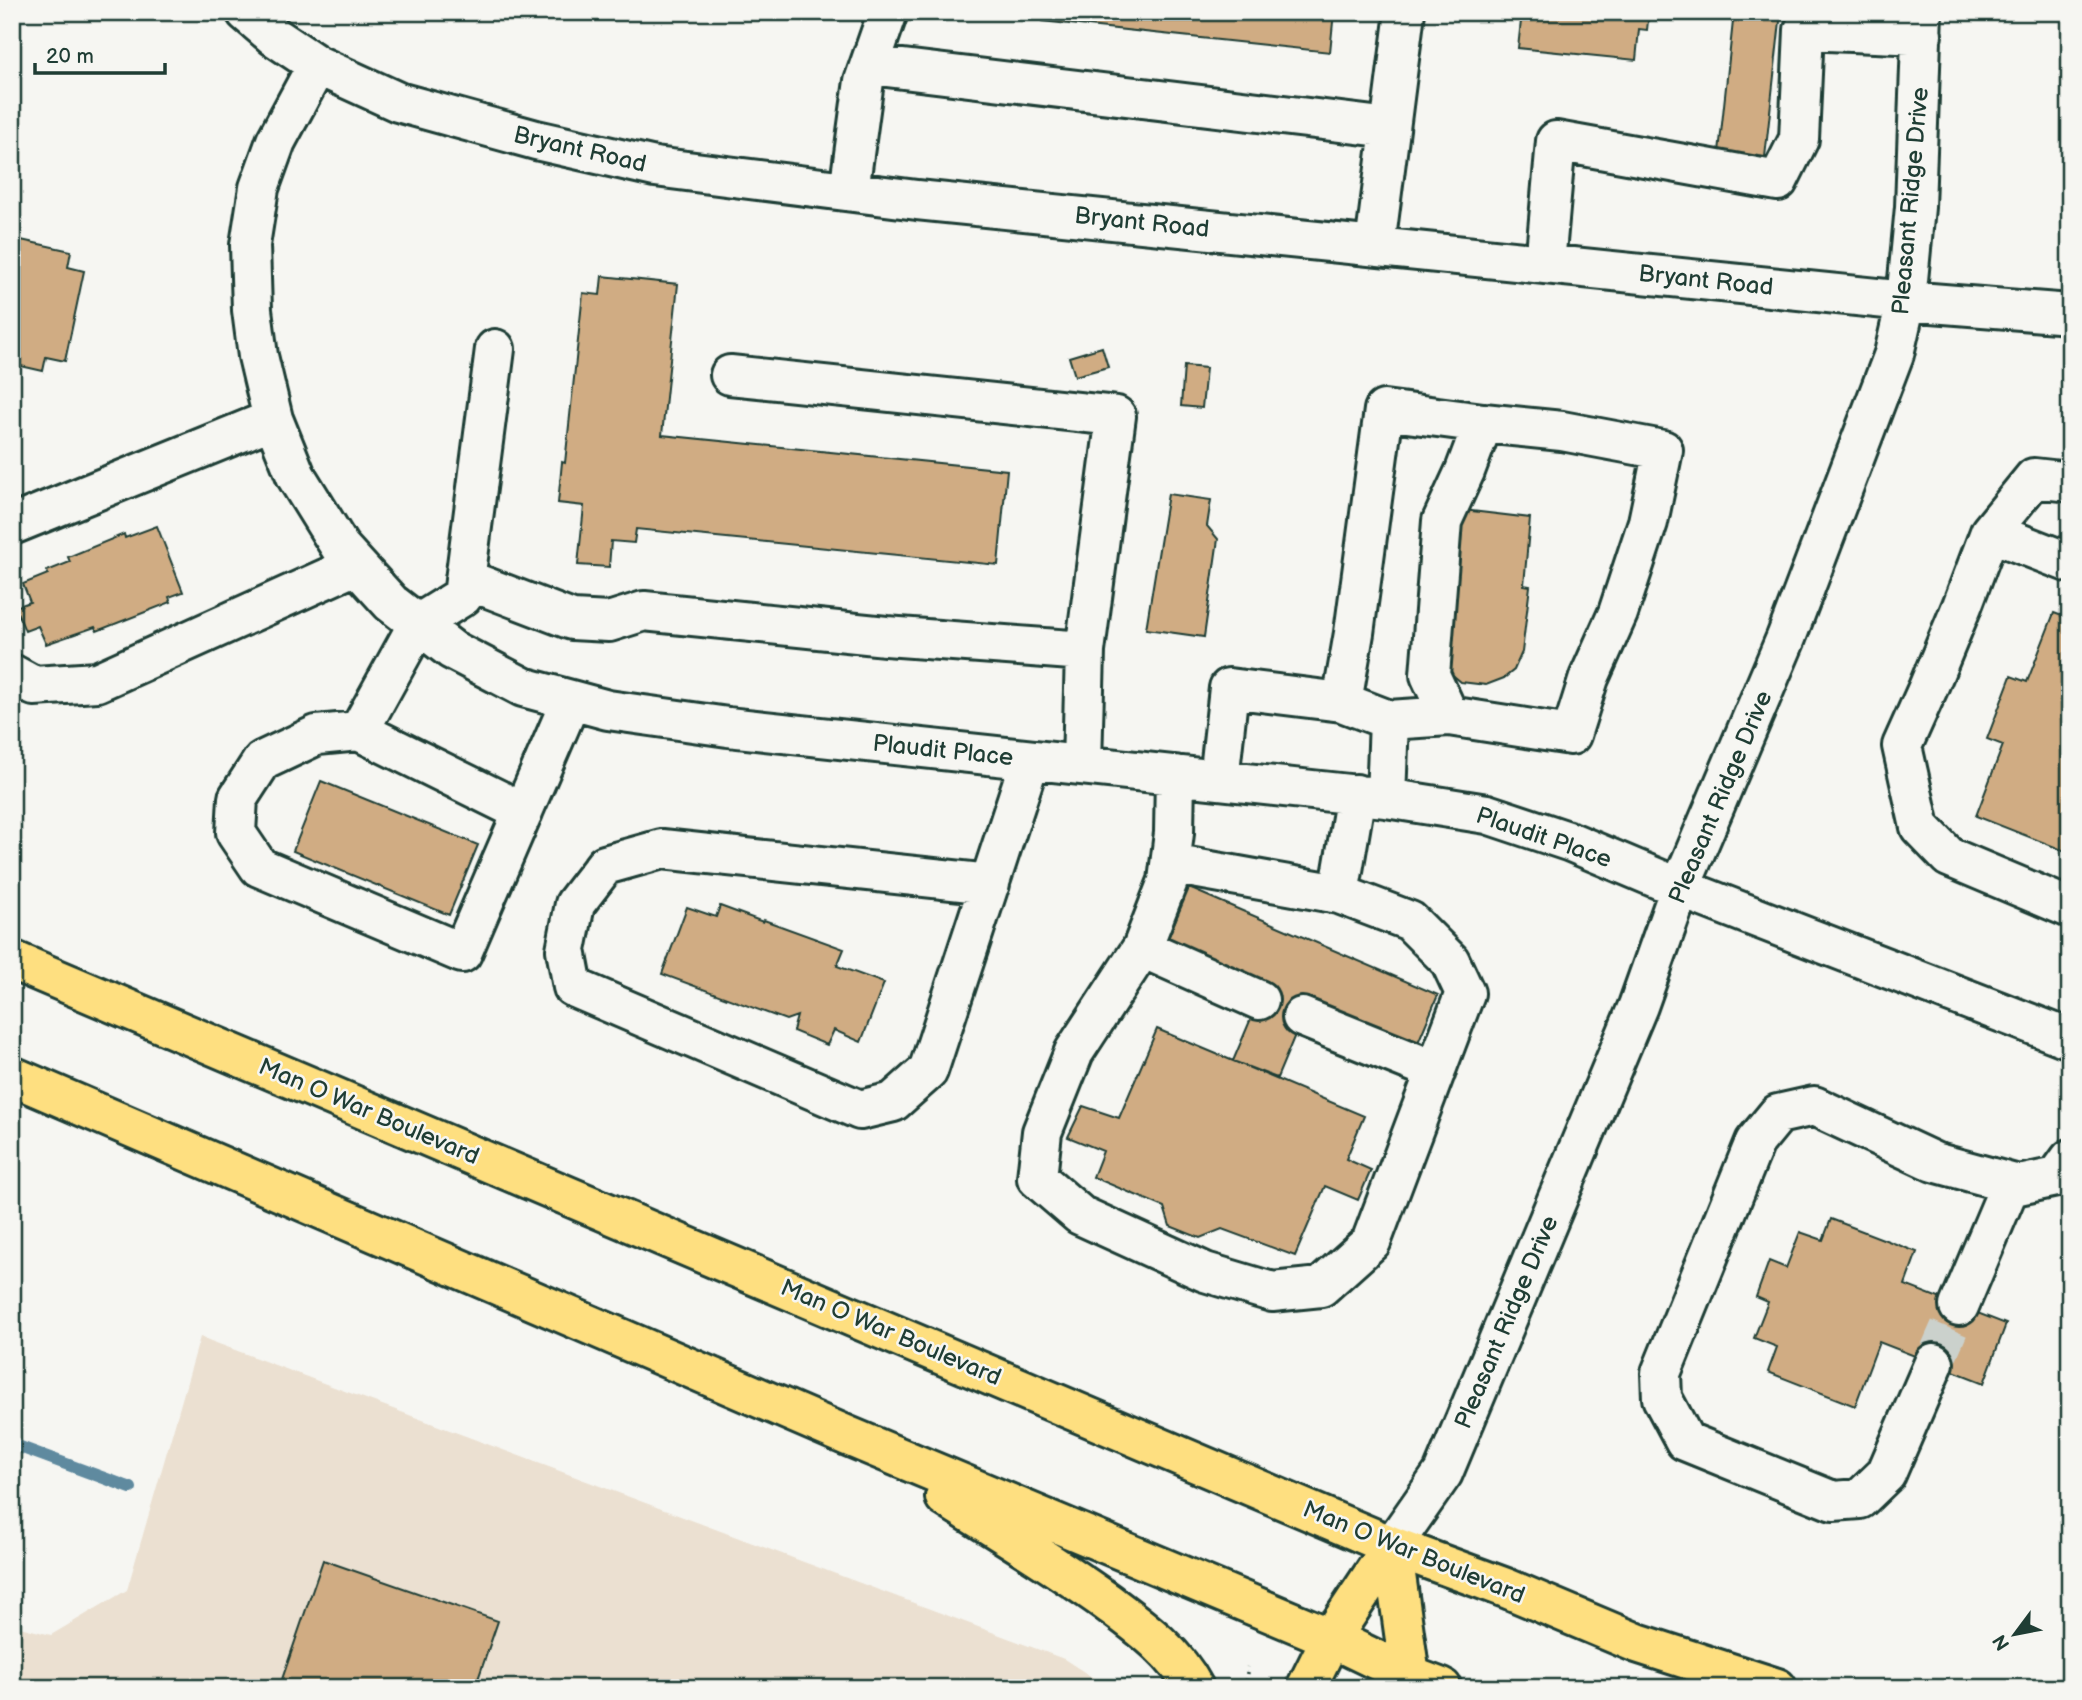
<svg xmlns="http://www.w3.org/2000/svg" width="2082" height="1700" viewBox="0 0 2082 1700" font-family="'Balsamiq Sans',sans-serif">
<style>
.built{fill:#ebe0d1}
.lines{fill:none;stroke-linecap:round;stroke-linejoin:round}
.stream{stroke:#5f8a9f;stroke-width:12}
.building{fill:#d0ac83;stroke:#1f3d34;stroke-width:2}
.minor-tunnel{stroke:#cbd1cc;stroke-width:38;stroke-dasharray:38 19;stroke-linecap:butt}
.minor-casing{stroke:#1f3d34;stroke-width:44}
.major-casing{stroke:#1f3d34;stroke-width:44}
.path{stroke:#1f3d34;stroke-width:4.5;stroke-dasharray:2 5;stroke-linecap:butt}
.minor{stroke:#f6f6f2;stroke-width:38}
.major{stroke:#fedf80;stroke-width:38}
.labels{text-anchor:middle;stroke-width:5;stroke-linejoin:round;paint-order:stroke}
.street-label{font-size:24px;fill:#1f3d34;stroke:#f6f6f2}
</style>
<rect width="100%" height="100%" fill="#f6f6f2"/>
<filter id="ink" filterUnits="userSpaceOnUse"><feTurbulence type="fractalNoise" baseFrequency=".0143" numOctaves="2"/><feDisplacementMap in="SourceGraphic" scale="14" xChannelSelector="R" yChannelSelector="G"/><feConvolveMatrix kernelMatrix="1 2 1 2 8 2 1 2 1" color-interpolation-filters="sRGB"/></filter>
<g filter="url(#ink)">
<!-- built -->
<path class="built" d="M200,1337L1064,1659L1109,1688H12V1625L51,1635L127,1590Z"/>
<g class="lines">
<!-- stream -->
<path class="stream" d="M12,1444L131,1488"/>
</g>
<!-- building -->
<path class="building" d="M1043,12H1334L1330,52L1042,21Z
M1522,12H1649L1647,30L1639,29L1636,60L1518,48Z
M1734,12H1781L1765,157L1719,152Z
M12,238L71,251L68,267L84,271L65,361L46,357L43,371L12,364Z
M602,276L678,284L662,435L1007,470L998,565L636,529L634,543L611,541L609,567L578,565L584,506L558,503L562,462L565,463L583,293L600,295Z
M1102,347L1108,367L1075,376L1069,357Z
M1184,366L1206,368L1202,408L1181,406Z
M1168,494L1211,500L1207,526L1218,539L1204,637L1146,629Z
M1463,510L1530,518L1524,585L1530,586L1522,652L1514,670L1504,678L1486,685L1461,682L1449,672V626Z
M157,526L183,592L169,597L171,602L97,631L95,627L46,644L38,626L25,631L15,607L30,602L23,584L48,574L47,571L70,562L68,557L124,534L125,538Z
M2054,613L2070,619V853L1976,816L2003,745L1987,739L2011,676L2027,682Z
M321,781L478,845L449,915L293,851Z
M1189,888L1438,995L1417,1045L1310,999L1277,1078L1233,1061L1266,983L1167,940Z
M720,906L763,922L764,920L844,949L837,966L884,983L861,1042L834,1030L827,1045L793,1031L797,1016L786,1020L662,974L687,907L716,917Z
M1157,1029L1364,1116L1346,1159L1371,1170L1358,1200L1325,1186L1295,1256L1222,1229L1200,1238L1170,1226L1164,1207L1093,1177L1103,1151L1068,1137L1083,1106L1119,1118Z
M1831,1219L1917,1252L1905,1285L2006,1324L1984,1383L1879,1342L1855,1406L1768,1372L1777,1347L1754,1338L1768,1302L1756,1297L1769,1261L1786,1268L1800,1232L1823,1240Z
M323,1560L498,1621L475,1688H279Z"/>
<g class="lines">
<!-- minor-tunnel -->
<path class="minor-tunnel" d="M1934,1363L1959,1306"/>
<defs>
<path id="minor" d="M246,12L275,37L317,65L398,102L536,140L655,167L917,200L1906,301L2070,314
M317,65L276,141L259,188L250,245L252,310L258,356L273,419L296,476L340,547L391,603L452,650L523,687L608,710L728,727L1386,798L1487,814L1571,842L1680,888L2070,1039
M870,65L1390,128
M849,191L864,81L888,12
M1375,246L1405,12
M1545,264L1556,141L1778,181L1799,139L1804,30L1922,35
M730,375L1116,416L1085,651
M2070,482L2034,478L1990,532L1962,606L1928,688L1902,746L1920,827L1949,857L2070,908
M12,525L273,419
M1990,532L2070,563
M465,579L572,620L609,622L644,611L886,636L1085,651L1082,765
M12,674L34,686L97,682L356,565
M1389,720L1342,702L1354,633L1384,410L1483,423
M359,731L418,624L463,596L495,349
M1175,775L1174,833L1168,881L1142,948L1074,1052L1042,1132L1037,1178L1080,1215L1205,1272L1272,1292L1321,1287L1371,1242L1465,993L1450,961L1410,921L1339,894L1356,794
M1219,780L1229,688L1342,702
M1386,798L1389,720L1449,716L1571,735L1589,678L1618,613L1648,522L1663,450L1562,431L1483,423L1465,471L1442,521L1430,675L1449,716
M523,812L359,731L317,735L262,761L238,798L236,833L259,867L462,953L571,700
M1171,864L1339,894
M990,884L662,849L605,865L575,904L566,950L573,987L860,1110L893,1102L928,1071L1030,760
M1142,948L1259,1000
M1302,1017L1436,1071
M2011,1183L2019,1185L2057,1177L2070,1159
M1934,1363L1886,1474L1860,1499L1833,1501L1685,1441L1662,1398L1661,1373L1755,1142L1778,1114L1814,1106L1934,1162L2011,1183L1959,1306
M1392,1546L1443,1473L1638,1006L1680,888L1786,638L1894,354L1906,301L1915,207L1922,12"/>
<path id="major" d="M12,960L1392,1546L1506,1588L1637,1643L1777,1688
M12,1076L848,1436L1331,1638L1410,1676L1442,1688
M945,1497C999,1531 1054,1564 1107,1602C1139,1626 1175,1651 1194,1688
M1392,1546L1410,1676L1406,1688
M1306,1688L1331,1638L1392,1546"/>
</defs>
<!-- minor casing -->
<use href="#minor" class="minor-casing"/>
<!-- major casing -->
<use href="#major" class="major-casing"/>
<!-- path -->
<path class="path" d="M1246,1688L1248,1667"/>
<!-- minor -->
<use href="#minor" class="minor"/>
<!-- major -->
<use href="#major" class="major"/>
</g>
</g>
<g class="labels">
<!-- street labels -->
<g class="street-label">
<text transform="translate(580 149) rotate(13)" y="8">Bryant Road</text>
<text transform="translate(1910 201) rotate(-85)" y="8">Pleasant Ridge Drive</text>
<text transform="translate(1142 222) rotate(6)" y="8">Bryant Road</text>
<text transform="translate(1706 280) rotate(6)" y="8">Bryant Road</text>
<text transform="translate(943 750) rotate(6)" y="8">Plaudit Place</text>
<text transform="translate(1720 797) rotate(-67)" y="8">Pleasant Ridge Drive</text>
<text transform="translate(1544 837) rotate(19)" y="8">Plaudit Place</text>
<text transform="translate(369 1111) rotate(23)" y="8">Man O War Boulevard</text>
<text transform="translate(1506 1322) rotate(-67)" y="8">Pleasant Ridge Drive</text>
<text transform="translate(891 1332) rotate(23)" y="8">Man O War Boulevard</text>
<text transform="translate(1414 1552) rotate(22)" y="8">Man O War Boulevard</text>
</g>
</g>
<!-- margin -->
<rect width="2082" height="1700" fill="none" stroke="#f6f6f2" stroke-width="42"/>
<rect x="21" y="21" width="2040" height="1658" fill="none" stroke="#1f3d34" stroke-width="2.5" filter="url(#ink)"/>
<!-- north arrow -->
<g transform="translate(2015 1634) rotate(238)" stroke="#f6f6f2" stroke-width="5" paint-order="stroke">
<path d="M0-5L12 26L0 18L-12 26Z" fill="#1f3d34"/>
<text y="-10" font-size="19" font-weight="bold" text-anchor="middle" fill="#1f3d34">N</text>
</g>
<!-- scale -->
<path d="M35 63v10h130v-10" fill="none" stroke="#1f3d34" stroke-width="3.5"/>
<text x="46" y="63" font-size="21" fill="#1f3d34" stroke="#f6f6f2" stroke-width="5" paint-order="stroke">20 m</text>
</svg>
